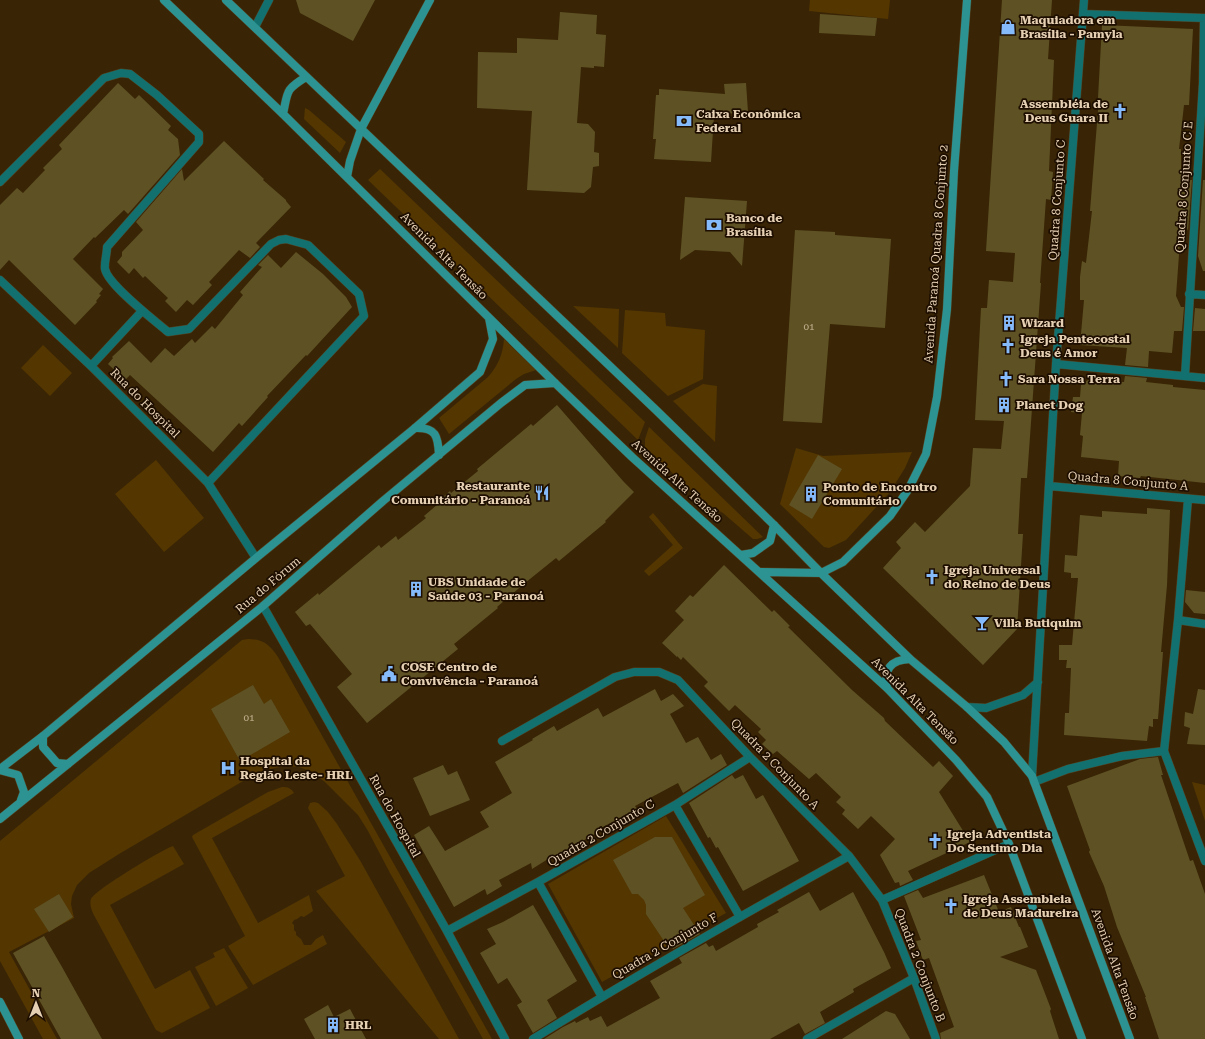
<svg xmlns="http://www.w3.org/2000/svg" width="1205" height="1039" viewBox="0 0 1205 1039" font-family="'Roboto Serif',serif">
<style>
.green{fill:#543601}
.building{fill:#5e5225}
.lines{fill:none;stroke-linecap:round;stroke-linejoin:round}
.street-casing{stroke:#554021;stroke-width:9}
.secondary-casing{stroke:#554021;stroke-width:9}
.street{stroke:#12706f;stroke-width:8}
.secondary{stroke:#2c9392;stroke-width:8}
.labels{text-anchor:middle;stroke-width:3.5;stroke-linejoin:round;paint-order:stroke}
.number-label{font-size:10px;fill:#c4b090}
.poi-label{font-size:12px;font-weight:bold;fill:#e6d0b4;stroke:#1d0e00;text-anchor:start}
.street-label{font-size:12px;fill:#e6d0b4;stroke:#1d0e00}
</style>
<rect width="100%" height="100%" fill="#392505"/>
<!-- green -->
<path class="green" d="M810,0H890L888,19L809,11Z
M305,108L309,110L346,142L340,153L304,119Z
M380,169L645,422L638,440L368,180Z
M573,306L619,309L618,348Z
M625,310L665,313L666,326L705,330L703,379L668,396L622,353Z
M504,339L536,370L524,374L516,379L449,434L439,418L488,377C498,366 503,354 504,339Z
M43,345L72,373L50,396L21,368Z
M703,384L717,386L715,442L673,401Z
M649,427L763,537L757,539H753L723,513L702,501L645,447V439Z
M796,448L823,456L912,452L905,468L890,492L846,540L829,548L824,547L780,504Z
M156,460L204,518L164,552L115,494Z
M653,513L683,548L649,576L644,571L673,545L649,517Z
M248,639C263,639 270,645 278,657L492,1039H483L390,873L368,831L358,815L325,782L312,772L299,767L284,766L267,770L250,777L119,854L89,873L77,885L72,896L71,904L74,918L9,952L57,1039H43L0,961V841L242,640Z
M1192,782L1205,785V821Z
M282,787C288,787 291,788 294,793L212,838L258,923L309,895L313,911L304,917L301,916L297,919L294,920L292,923L294,925V930L296,932V935L301,939L304,945H311L316,939L323,935L327,944L253,985L228,946L245,936L192,837L193,835L268,792Z
M314,802L318,803L328,812L337,824L361,862L459,1039H439L316,891L345,876L308,808L310,803Z
M666,816L726,913L602,982L548,884Z
M173,846L184,864L110,905L155,989L190,970L210,1008L162,1033L156,1030L95,917C92,912 89,904 91,899C95,890 163,849 173,846Z
M224,948L248,988L216,1006L195,967L215,957L213,953Z"/>
<!-- building -->
<path class="building" d="M296,0H375L353,41L300,13Z
M1002,0H1052L1048,59L1054,60L1049,171L1053,172L1051,200L1046,199L1040,283H1041L1027,478H1021L1018,534H1023L1017,629L983,665L883,568L901,548L896,542L915,522L925,532L970,486L973,448L1001,449L1004,421L975,420L981,308H987L989,280L1013,282L1015,253L986,251Z
M560,12L597,15L596,34L606,35L604,67L594,66V68L581,67L577,123L588,124L595,132L594,152L599,153V166L593,167L591,187L584,193L527,190L532,111L477,108L478,52L517,53V38L558,40Z
M820,14L877,18L875,36L819,33Z
M1102,25L1193,29L1189,105H1184L1179,149H1181V172H1183V180H1192L1188,231L1182,213L1176,296L1181,307H1184L1182,331H1174L1172,353L1149,351L1148,367L1125,365L1127,348L1080,345L1084,300H1080V277L1082,261L1086,263L1092,211H1090L1099,98H1098Z
M118,83L135,99L139,95L171,126L168,130L178,139L180,155L128,214L124,210L95,238L94,237L73,259L103,289L99,294L101,295L96,301L97,302L75,325L9,260L0,270V205L17,188L23,193L45,170L43,168L62,149L59,145Z
M746,83L748,112L714,115L711,162L654,159L656,139H653L656,95H659V89L725,94L724,84Z
M224,141L264,179L263,180L286,200V201L291,207L256,243L260,247L250,258L239,250L209,282L212,285L193,305L187,300L176,312L165,301L168,298L145,276L143,278L134,268L129,274L117,262L122,256V252L143,230L136,222L182,169L184,181Z
M1203,180H1205V271H1203L1198,256Z
M685,197L747,201L742,266L730,252L695,250L680,260Z
M795,230L835,232V235L891,239L885,328L830,324L822,423L783,421Z
M296,252L323,274L346,297L352,307L307,356L306,355L267,396L268,397L242,426L239,423L213,452L130,375L125,380L108,364L113,358L112,357L129,341L151,363L165,348L174,356L192,339L195,343L212,326L215,329L243,295L240,292L262,267L258,265L268,255L281,268Z
M1195,308L1205,309V331H1193Z
M1125,376L1147,378L1146,382L1173,385V387L1205,390V483L1141,476L1140,478L1118,476L1119,461L1081,457L1083,436L1080,435L1082,413L1071,412L1073,397H1080L1081,385L1088,380L1124,382Z
M557,405L623,481L634,492L605,521L606,522L559,561L556,558L525,583L497,607L498,608L454,644L458,649L367,723L337,687L352,674L310,624L306,626L295,612L318,593L319,595L379,545L381,548L396,536L398,540L426,518L424,516L438,504L436,503L450,491L451,493L478,471L477,469L531,424L533,426Z
M818,455L842,469L812,519L789,505Z
M1147,508L1170,510L1167,585L1161,652H1163L1158,719H1153V727L1149,726L1147,741L1064,735L1065,713H1069L1071,668H1066L1067,660H1059V645H1072L1078,578H1071V573L1064,572L1065,555L1077,556L1080,515L1102,517V511L1147,514Z
M724,565L772,612L774,610L790,626L788,627L852,690L884,718L885,721L933,767L939,761L953,776L939,792L970,842L908,871L913,880L900,886L899,882L895,883L880,855L895,839L871,816L858,829L842,814L845,810L836,802L841,797L816,773L809,779L777,751L773,754L762,744L766,740L758,732L761,729L735,705L729,711L704,686L708,682L683,657L681,660L677,656V657L662,643L684,620L675,611L690,595L693,597Z
M1186,590L1205,592V614L1194,613L1185,602Z
M253,685L264,704L271,699L290,732L240,761L211,709Z
M655,689L661,701L673,694L684,706L670,714L686,743L698,737L711,760L721,754L727,765L683,793L678,783L635,806L637,809L599,829L600,831L549,860L548,859L532,869L531,863L499,880L502,886L487,895L485,889L454,907L414,835L429,826L445,851L489,827L480,812L512,793L495,762L533,740L532,739L554,726L557,731L598,708L603,717Z
M1198,689L1205,690V745L1187,744L1190,728L1184,726L1185,712L1193,714Z
M1158,757L1163,775H1161L1190,861L1193,860L1205,894V1039H1159L1145,997H1146L1117,927L1104,886L1089,852L1090,850L1067,786L1140,759Z
M443,765L448,775L457,771L470,800L430,816L413,778Z
M732,775L735,779L743,775L756,799L763,795L799,861L743,891L718,847L716,848L710,837L708,838L689,803Z
M655,837H672L705,895L683,908L700,934L673,949L667,939L664,941L646,914V905L644,900L638,894H632L613,860Z
M984,875L999,912L1011,907L1019,927H1020L1028,947L1000,957L1036,970L1051,1009L1050,1011L1059,1039H941L940,1033L954,1027L929,958L923,960L916,941L921,940L904,896L918,890L923,898Z
M809,892L820,911L853,892L884,952L891,968L853,989L854,992L820,1012L825,1023L805,1034L799,1023L770,1039H544L563,1027L575,1021L576,1023L588,1017L590,1021L601,1016L607,1027L660,998L650,981L682,963L679,958L706,943L709,947L713,945L716,951L758,927L757,924L779,912L777,910Z
M59,894L73,917L49,932L34,909Z
M533,905L577,981L547,1000L557,1018L533,1033L517,1005L522,1002L507,978L498,984L480,953L496,944L487,929L503,922Z
M44,936L62,967L102,1039H61L13,953Z
M328,1005L334,1017L350,1009L366,1039H315L304,1019Z
M886,1011L895,1014L910,1039H842Z"/>
<g class="lines">
<defs>
<path id="street" d="M1083,14L1205,18
M255,27L269,0
M0,182L104,78L121,73L130,74L157,95L199,134V142L107,247C107,254 104,263 105,269C108,285 154,320 168,332L189,329L271,244L279,240L286,239L308,245L359,294L364,316L208,483
M0,280L91,366L208,483L256,558
M1189,294L1205,295
M1056,364L1205,378
M91,366L142,311
M1185,376L1203,83L1204,18
M1049,486L1205,500
M1188,499L1178,620L1164,751L1205,861
M263,606L447,931L505,1039
M1178,620L1205,624
M967,707L986,708L1023,695L1038,682
M502,741L615,677L634,672H659L678,680L750,757L849,856L882,900L914,978L936,1039
M1032,776L1056,364L1084,0
M1034,782L1068,769L1122,756L1164,751
M675,805L740,917
M538,882L602,997
M882,900L1009,844
M447,931L538,882L675,805L750,757
M533,1039C637,975 742,915 849,856
M807,1039L914,978"/>
<path id="secondary" d="M164,0L283,114L555,383L632,457L887,688L956,760L987,797L1009,844L1082,1039
M226,0L657,411L774,525L821,573L910,659L967,707L1004,742L1032,776L1130,1039
M283,114C288,91 285,90 306,77
M347,177L350,161L361,129L430,0
M415,428C436,427 438,436 439,455
M741,555L753,553L770,541L774,525
M760,572L821,573L843,562L890,516L908,490L926,454L937,397L947,309L954,171L967,0
M887,688C884,669 890,660 910,659
M43,736V747L57,763L68,764
M0,769L43,736L256,558L415,428L480,372L493,339L489,318
M0,770L18,775L24,792L21,800
M0,819L263,606L383,501L501,403L525,385L555,383
M0,1002L19,1039"/>
</defs>
<!-- street casing -->
<use href="#street" class="street-casing"/>
<!-- secondary casing -->
<use href="#secondary" class="secondary-casing"/>
<!-- street -->
<use href="#street" class="street"/>
<!-- secondary -->
<use href="#secondary" class="secondary"/>
</g>
<!-- icons -->
<defs>
<symbol id="shop-bare" viewBox="-9 -9 18 18"><path d="M-5-2.5h2.3a2.7 3.5 0 0 1 5.4 0H5L5.5 6h-11ZM-1.5-2.5h3a1.5 2.3 0 0 0-3 0Z" fill="#86bbfb" stroke="#1d0e00" stroke-width="2.5" paint-order="stroke"/></symbol>
<symbol id="church-bare" viewBox="-9 -9 18 18"><path d="M-1.2-6h2.4v3.5h3.3v2.4h-3.3V6h-2.4V-.1h-3.3v-2.4h3.3Z" fill="#86bbfb" stroke="#1d0e00" stroke-width="2.5" paint-order="stroke"/></symbol>
<symbol id="bank-bare" viewBox="-9 -9 18 18"><path d="M-6-4H6V4H-6ZM0-2.3a2.3 2.3 0 1 0 0 4.6a2.3 2.3 0 1 0 0-4.6Z" fill="#86bbfb" stroke="#1d0e00" stroke-width="2.5" paint-order="stroke"/></symbol>
<symbol id="building-bare" viewBox="-9 -9 18 18"><path d="M-4-6H4V6H1V3H-1V6H-4ZM-2.5-4.3h1.7v1.8h-1.7ZM.8-4.3h1.7v1.8H.8ZM-2.5-1h1.7V.8h-1.7ZM.8-1h1.7V.8H.8Z" fill="#86bbfb" stroke="#1d0e00" stroke-width="2.5" paint-order="stroke"/></symbol>
<symbol id="restaurant-bare" viewBox="-9 -9 18 18"><path d="M-5-6h1v4h1v-4h1v4h1v-4h1v5L-1.5 .5V6h-2V.5L-5-1ZM5-6V6H3V1.5H1.5Q1.5-4 5-6Z" fill="#86bbfb" stroke="#1d0e00" stroke-width="2.5" paint-order="stroke"/></symbol>
<symbol id="bar-bare" viewBox="-9 -9 18 18"><path d="M-6-5H6L.8 .8V4.5H3.5V6h-7V4.5H-.8V.8Z" fill="#86bbfb" stroke="#1d0e00" stroke-width="2.5" paint-order="stroke"/></symbol>
<symbol id="civic-bare" viewBox="-9 -9 18 18"><path d="M-.6-6.5H3V-4.5H.6V-3L4-1V1h2V6H-6V1h2V-1L-.6-3ZM-1.2 2.5V6h2.4V2.5Z" fill="#86bbfb" stroke="#1d0e00" stroke-width="2.5" paint-order="stroke"/></symbol>
<symbol id="hospital-bare" viewBox="-9 -9 18 18"><path d="M-5-5h3v3.5h4V-5h3V5h-3V1.5h-4V5h-3Z" fill="#86bbfb" stroke="#1d0e00" stroke-width="2.5" paint-order="stroke"/></symbol>
</defs>
<g fill-rule="evenodd">
<use href="#shop-bare" x="997" y="16" width="22" height="22"/>
<use href="#church-bare" x="1109" y="100" width="22" height="22"/>
<use href="#bank-bare" x="673" y="110" width="22" height="22"/>
<use href="#bank-bare" x="703" y="214" width="22" height="22"/>
<use href="#building-bare" x="998" y="312" width="22" height="22"/>
<use href="#church-bare" x="997" y="335" width="22" height="22"/>
<use href="#church-bare" x="995" y="368" width="22" height="22"/>
<use href="#building-bare" x="993" y="394" width="22" height="22"/>
<use href="#restaurant-bare" x="531" y="482" width="22" height="22"/>
<use href="#building-bare" x="800" y="483" width="22" height="22"/>
<use href="#church-bare" x="921" y="566" width="22" height="22"/>
<use href="#building-bare" x="405" y="578" width="22" height="22"/>
<use href="#bar-bare" x="971" y="612" width="22" height="22"/>
<use href="#civic-bare" x="378" y="663" width="22" height="22"/>
<use href="#hospital-bare" x="217" y="757" width="22" height="22"/>
<use href="#church-bare" x="924" y="830" width="22" height="22"/>
<use href="#church-bare" x="940" y="895" width="22" height="22"/>
<use href="#building-bare" x="322" y="1014" width="22" height="22"/>
</g>
<g class="labels">
<!-- number labels -->
<g class="number-label">
<text x="809" y="330">01</text>
<text x="249" y="721">01</text>
</g>
<!-- poi labels -->
<g class="poi-label">
<text x="1020" y="24">Maquiadora em<tspan x="1020" dy="14">Brasília - Pamyla</tspan></text>
<text x="1108" y="108" text-anchor="end">Assembléia de<tspan x="1108" dy="14">Deus Guara II</tspan></text>
<text x="696" y="118">Caixa Econômica<tspan x="696" dy="14">Federal</tspan></text>
<text x="726" y="222">Banco de<tspan x="726" dy="14">Brasília</tspan></text>
<text x="1021" y="327">Wizard</text>
<text x="1020" y="343">Igreja Pentecostal<tspan x="1020" dy="14">Deus é Amor</tspan></text>
<text x="1018" y="383">Sara Nossa Terra</text>
<text x="1016" y="409">Planet Dog</text>
<text x="530" y="490" text-anchor="end">Restaurante<tspan x="530" dy="14">Comunitário - Paranoá</tspan></text>
<text x="823" y="491">Ponto de Encontro<tspan x="823" dy="14">Comunitário</tspan></text>
<text x="944" y="574">Igreja Universal<tspan x="944" dy="14">do Reino de Deus</tspan></text>
<text x="428" y="586">UBS Unidade de<tspan x="428" dy="14">Saúde 03 - Paranoá</tspan></text>
<text x="994" y="627">Villa Butiquim</text>
<text x="401" y="671">COSE Centro de<tspan x="401" dy="14">Convivência - Paranoá</tspan></text>
<text x="240" y="765">Hospital da<tspan x="240" dy="14">Região Leste- HRL</tspan></text>
<text x="947" y="838">Igreja Adventista<tspan x="947" dy="14">Do Sentimo Dia</tspan></text>
<text x="963" y="903">Igreja Assembleia<tspan x="963" dy="14">de Deus Madureira</tspan></text>
<text x="345" y="1029">HRL</text>
</g>
<!-- street labels -->
<g class="street-label">
<text transform="translate(1184 187) rotate(-86)" y="4">Quadra 8 Conjunto C E</text>
<text transform="translate(1057 200) rotate(-86)" y="4">Quadra 8 Conjunto C</text>
<text transform="translate(936 254) rotate(-86)" y="4">Avenida Paranoá Quadra 8 Conjunto 2</text>
<text transform="translate(444 256) rotate(45)" y="4">Avenida Alta Tensão</text>
<text transform="translate(145 403) rotate(45)" y="4">Rua do Hospital</text>
<text transform="translate(677 481) rotate(42)" y="4">Avenida Alta Tensão</text>
<text transform="translate(1128 481) rotate(5)" y="4">Quadra 8 Conjunto A</text>
<text transform="translate(268 585) rotate(-40)" y="4">Rua do Fórum</text>
<text transform="translate(915 701) rotate(45)" y="4">Avenida Alta Tensão</text>
<text transform="translate(775 764) rotate(46)" y="4">Quadra 2 Conjunto A</text>
<text transform="translate(395 816) rotate(61)" y="4">Rua do Hospital</text>
<text transform="translate(601 833) rotate(-30)" y="4">Quadra 2 Conjunto C</text>
<text transform="translate(665 946) rotate(-30)" y="4">Quadra 2 Conjunto F</text>
<text transform="translate(1115 964) rotate(70)" y="4">Avenida Alta Tensão</text>
<text transform="translate(920 965) rotate(69)" y="4">Quadra 2 Conjunto B</text>
</g>
</g>
<!-- north arrow -->
<g transform="translate(36 1003)" stroke="#1d0e00" stroke-width="3" paint-order="stroke">
<path d="M0-3L7 15L0 10L-7 15Z" fill="#e6d0b4"/>
<text y="-6" font-size="11" font-weight="bold" text-anchor="middle" fill="#e6d0b4">N</text>
</g>
</svg>
